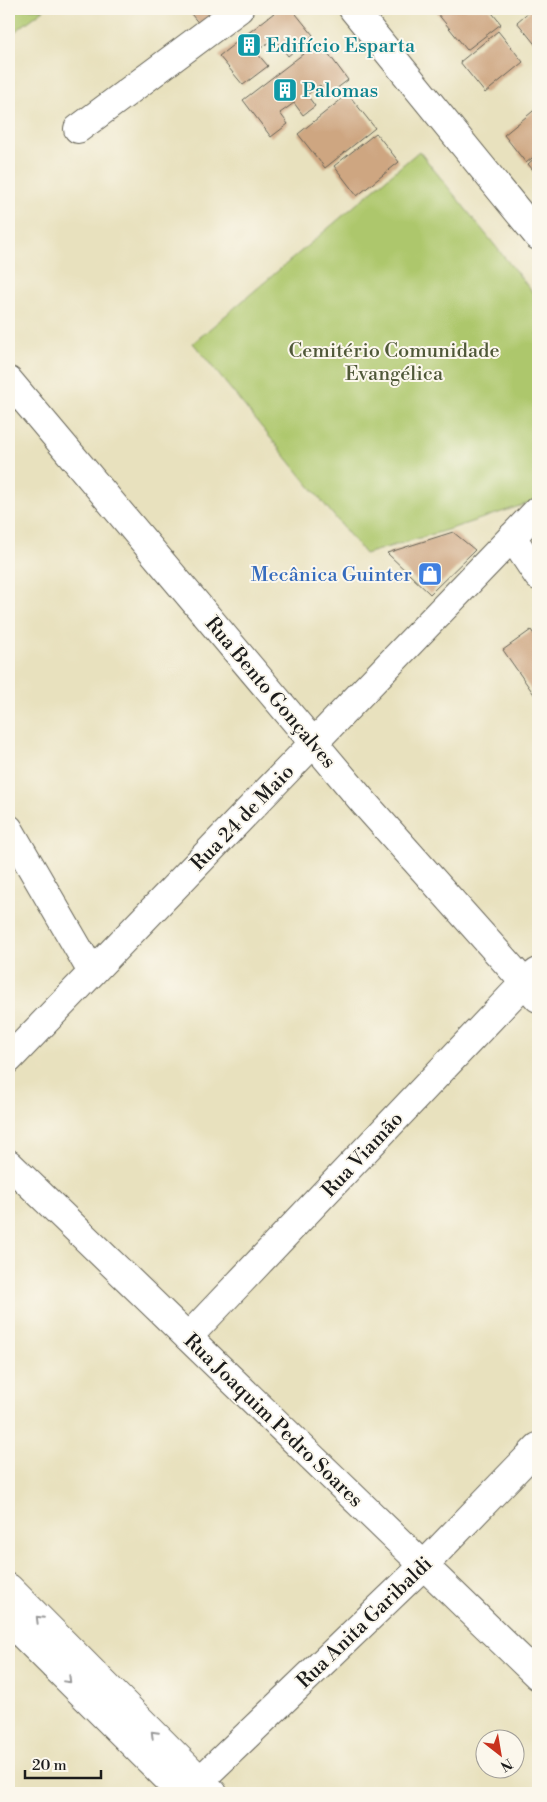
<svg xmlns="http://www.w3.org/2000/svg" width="547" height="1802" viewBox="0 0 547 1802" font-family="'Libre Bodoni',serif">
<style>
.green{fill:#adc76c;stroke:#647244}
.building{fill:#cea681}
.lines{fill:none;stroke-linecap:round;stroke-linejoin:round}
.minor-casing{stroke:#636155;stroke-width:30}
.tertiary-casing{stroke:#636155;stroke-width:30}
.secondary-casing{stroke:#636155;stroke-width:30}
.minor{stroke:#fff;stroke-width:28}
.tertiary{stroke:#fff;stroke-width:28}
.secondary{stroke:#fff;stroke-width:28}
.oneway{stroke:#999}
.labels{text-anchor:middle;stroke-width:4;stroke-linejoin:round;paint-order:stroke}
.culture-label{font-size:20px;fill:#0d838f;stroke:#fbf7ec;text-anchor:start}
.park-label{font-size:20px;fill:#4f5838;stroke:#fbf7ec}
.shop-label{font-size:20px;fill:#366cbe;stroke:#fbf7ec;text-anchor:end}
.street-label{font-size:20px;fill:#1c1c1c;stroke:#fbf7ec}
</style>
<rect width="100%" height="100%" fill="#fbf7ec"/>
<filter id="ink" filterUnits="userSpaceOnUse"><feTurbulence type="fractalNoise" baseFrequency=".02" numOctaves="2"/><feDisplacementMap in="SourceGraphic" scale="10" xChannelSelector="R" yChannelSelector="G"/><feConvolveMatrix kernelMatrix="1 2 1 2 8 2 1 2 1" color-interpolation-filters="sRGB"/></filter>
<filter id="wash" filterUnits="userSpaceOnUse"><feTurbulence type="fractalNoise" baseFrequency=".0096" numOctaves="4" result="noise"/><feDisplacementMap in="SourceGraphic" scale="20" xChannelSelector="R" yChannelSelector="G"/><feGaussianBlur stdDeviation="1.12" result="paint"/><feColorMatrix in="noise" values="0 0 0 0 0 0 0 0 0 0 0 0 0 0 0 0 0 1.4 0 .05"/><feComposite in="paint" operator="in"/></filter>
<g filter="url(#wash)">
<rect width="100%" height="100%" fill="#e8e1be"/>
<!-- green -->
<path class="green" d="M9,9H45L9,36Z
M419,151L538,299V495L532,502L447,530L365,554L193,343Z"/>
<g id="blocks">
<!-- building -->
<path class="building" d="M187,9H221L200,25Z
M279,9H292L313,35L288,56L274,38L256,52L268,66L243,85L219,56Z
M442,9H489L501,24L467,50L437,13Z
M532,9H538V48L517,22Z
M498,31L523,62L485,93L460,62Z
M316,44L322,52L325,49L348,80L328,95L320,85L307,95L315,106L303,115L294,103L280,113L288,124L271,137L243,100Z
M348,94L375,128L325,168L298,134Z
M538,107V153L526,163L504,135Z
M376,133L399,162L357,196L334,166Z
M538,155V176L528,164Z
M453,532L475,550L430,594L387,553Z
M531,630L538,640V700L503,650Z"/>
</g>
</g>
<g filter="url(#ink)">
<use href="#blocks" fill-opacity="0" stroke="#636155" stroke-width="1"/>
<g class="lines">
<defs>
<path id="minor" d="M78,129L239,9
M512,537L538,576
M9,829L92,972
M188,1337L525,982L538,972
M187,1793L424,1565L538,1447"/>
<path id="tertiary" d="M353,9L538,236
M9,1059L538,510
M9,1164L538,1676
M9,1588L213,1793
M9,1621L182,1793"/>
<path id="secondary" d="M9,381L365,804L538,998"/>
</defs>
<!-- minor casing -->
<use href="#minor" class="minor-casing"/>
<!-- tertiary casing -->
<use href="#tertiary" class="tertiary-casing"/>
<!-- secondary casing -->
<use href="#secondary" class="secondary-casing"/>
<!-- minor -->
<use href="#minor" class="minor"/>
<!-- tertiary -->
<use href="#tertiary" class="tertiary"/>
<!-- secondary -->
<use href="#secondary" class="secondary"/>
</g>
<!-- one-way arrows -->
<defs><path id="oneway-chevron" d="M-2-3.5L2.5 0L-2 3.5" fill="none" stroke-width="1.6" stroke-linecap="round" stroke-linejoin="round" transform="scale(1.25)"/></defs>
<g class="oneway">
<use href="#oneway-chevron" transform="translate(39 1619) rotate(-135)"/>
<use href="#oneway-chevron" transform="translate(68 1680) rotate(45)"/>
<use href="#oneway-chevron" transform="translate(154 1734) rotate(-135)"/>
</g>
</g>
<!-- icons -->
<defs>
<symbol id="building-square" viewBox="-11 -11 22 22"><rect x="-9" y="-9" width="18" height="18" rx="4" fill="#0f9aa8" stroke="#fbf7ec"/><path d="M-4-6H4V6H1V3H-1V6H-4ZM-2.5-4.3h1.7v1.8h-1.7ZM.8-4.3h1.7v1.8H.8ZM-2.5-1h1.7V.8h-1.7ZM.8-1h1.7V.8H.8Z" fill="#fff"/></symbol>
<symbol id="shop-square" viewBox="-11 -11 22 22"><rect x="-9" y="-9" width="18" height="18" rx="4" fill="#3f7fe0" stroke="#fbf7ec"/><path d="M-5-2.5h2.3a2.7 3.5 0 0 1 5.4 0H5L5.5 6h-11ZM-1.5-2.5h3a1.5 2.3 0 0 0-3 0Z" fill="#fff"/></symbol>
</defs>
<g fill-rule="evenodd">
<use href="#building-square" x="235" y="31" width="28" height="28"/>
<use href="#building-square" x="271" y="76" width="28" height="28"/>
<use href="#shop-square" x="416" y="560" width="28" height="28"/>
</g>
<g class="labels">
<!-- culture labels -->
<g class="culture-label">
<text x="266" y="52">Edifício Esparta</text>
<text x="302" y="97">Palomas</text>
</g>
<!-- park labels -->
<g class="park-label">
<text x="394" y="357">Cemitério Comunidade<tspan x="394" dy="23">Evangélica</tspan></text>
</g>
<!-- shop labels -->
<g class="shop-label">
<text x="412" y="581">Mecânica Guinter</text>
</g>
<!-- street labels -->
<g class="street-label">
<text transform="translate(271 692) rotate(50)" y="7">Rua Bento Gonçalves</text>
<text transform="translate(242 817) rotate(-46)" y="7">Rua 24 de Maio</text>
<text transform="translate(362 1154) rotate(-47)" y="7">Rua Viamão</text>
<text transform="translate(274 1420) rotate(44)" y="7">Rua Joaquim Pedro Soares</text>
<text transform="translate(364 1622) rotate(-44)" y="7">Rua Anita Garibaldi</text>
</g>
</g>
<!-- margin -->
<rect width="547" height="1802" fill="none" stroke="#fbf7ec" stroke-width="30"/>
<!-- north arrow -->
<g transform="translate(500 1754) rotate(149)"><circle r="24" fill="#fbf7ec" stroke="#a29f99"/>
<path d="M0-4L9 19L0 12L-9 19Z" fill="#c8321e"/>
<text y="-8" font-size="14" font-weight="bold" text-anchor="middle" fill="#1c1c1c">N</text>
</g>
<!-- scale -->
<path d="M25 1770v8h76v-8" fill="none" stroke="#1c1c1c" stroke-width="2.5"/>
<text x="32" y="1770" font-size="15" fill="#1c1c1c" stroke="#fbf7ec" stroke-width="4" paint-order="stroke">20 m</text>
</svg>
